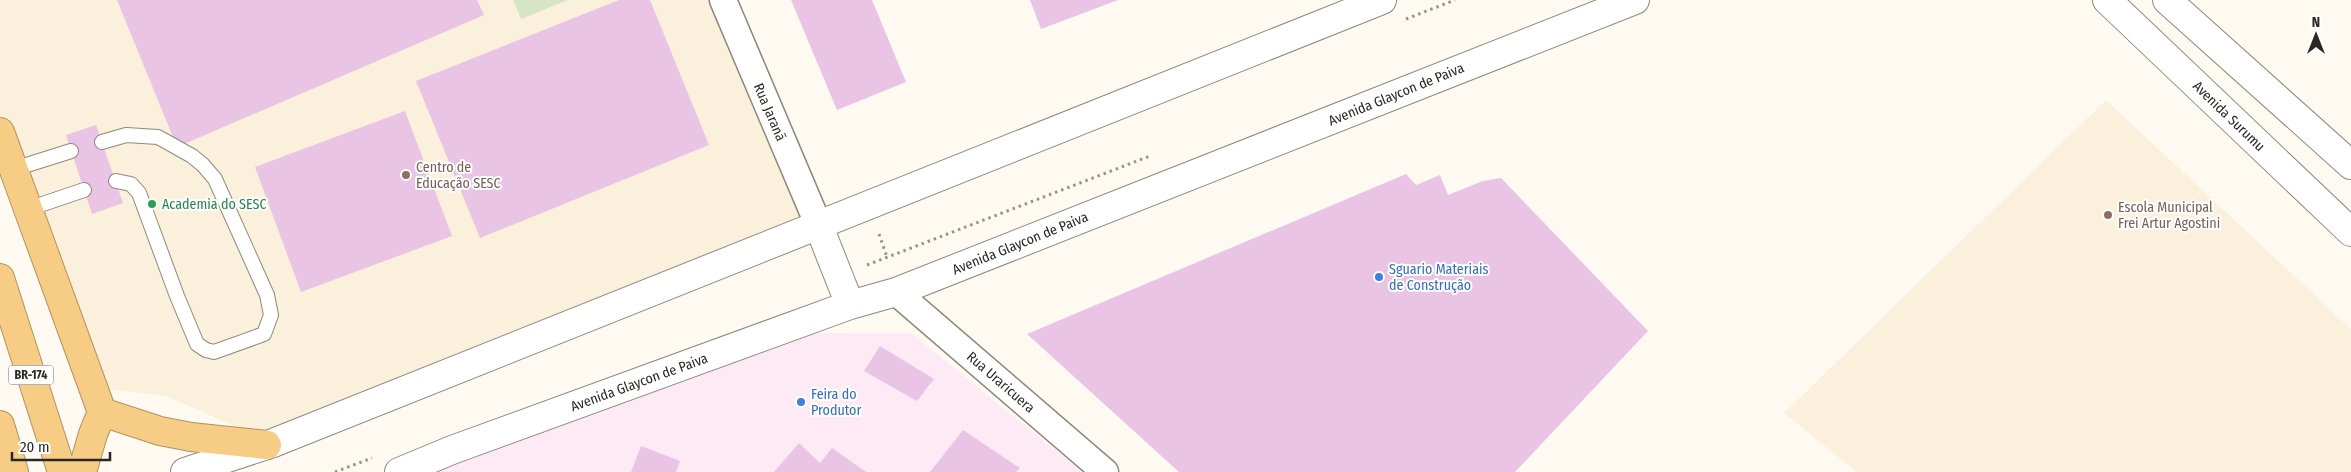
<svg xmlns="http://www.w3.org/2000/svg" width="2351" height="472" viewBox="0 0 2351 472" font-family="'Fira Sans Condensed',sans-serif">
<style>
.commercial{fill:#fdeaf4}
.built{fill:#fbf0dc}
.green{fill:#d6e6c4}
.building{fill:#e9c4e5}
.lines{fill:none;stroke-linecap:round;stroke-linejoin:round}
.lane-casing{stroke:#8f887c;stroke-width:16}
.street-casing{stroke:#8f887c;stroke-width:29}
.secondary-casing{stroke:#8f887c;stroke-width:30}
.highway-casing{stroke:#b09362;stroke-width:30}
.path{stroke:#97938d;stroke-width:3;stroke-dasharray:2.5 4;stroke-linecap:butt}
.lane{stroke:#fff;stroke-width:14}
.street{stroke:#fff;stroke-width:26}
.secondary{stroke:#fff;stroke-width:28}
.highway{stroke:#f7cc84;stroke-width:28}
.education-dot{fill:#8d6e63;stroke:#fff;stroke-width:2}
.leisure-dot{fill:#2e9e5b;stroke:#fff;stroke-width:2}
.shop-dot{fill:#3f7fe0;stroke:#fff;stroke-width:2}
.labels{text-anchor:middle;stroke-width:4;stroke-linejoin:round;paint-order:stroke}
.shield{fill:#fff;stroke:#6b6865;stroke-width:1}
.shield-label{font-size:12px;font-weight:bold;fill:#2b2823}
.street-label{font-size:14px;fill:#2b2823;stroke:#fff}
.education-label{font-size:14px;fill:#785e54;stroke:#fff;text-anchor:start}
.leisure-label{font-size:14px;fill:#27864d;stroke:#fff;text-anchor:start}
.shop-label{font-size:14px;fill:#366cbe;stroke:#fff;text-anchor:start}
</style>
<rect width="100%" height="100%" fill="#fefaf2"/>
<!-- commercial -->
<path class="commercial" d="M789,333H911L1082,472H422Z"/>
<!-- built -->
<path class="built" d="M0,0H721L815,225L273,443L166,396L96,388L0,125Z
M2106,100L2351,329V472H1857L1784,413Z"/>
<!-- green -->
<path class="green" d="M513,0H568L521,19Z"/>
<!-- building -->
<path class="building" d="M117,0H477L484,15L177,147Z
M619,0H650L709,145L480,238L416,81Z
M791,0H872L906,82L837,110Z
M1030,0H1118L1041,29Z
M405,111L452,236L301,292L255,167Z
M96,125L123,203L92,214L66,135Z
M1406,174L1416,185L1440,175L1448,195L1483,181L1501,178L1648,331L1515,472H1179L1027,334Z
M880,346L934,379L917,401L864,371Z
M963,430L1020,468L1016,472H930Z
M799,443L820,463L832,448L866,472H774Z
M641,446L680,461L676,472H631Z"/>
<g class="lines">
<defs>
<path id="lane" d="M102,142L126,135L158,137L192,156L203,165L215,179L267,295L271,315L264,334L214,352L206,350L197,344L177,296L139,193L131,184L116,181
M14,169L71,151
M28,209L84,190"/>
<path id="street" d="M723,0L818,224
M896,292L1105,472"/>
<path id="secondary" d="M2107,0L2351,232
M2167,0L2351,165
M818,224L850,305
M185,472L273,443L1382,0
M399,472L452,450L850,305L896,292L1635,0"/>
<path id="highway" d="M0,132L102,412L93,434L82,472
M0,278L62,472
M102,412L160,431L191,437L267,445
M0,425L14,472"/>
</defs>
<!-- lane casing -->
<use href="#lane" class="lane-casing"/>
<!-- street casing -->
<use href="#street" class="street-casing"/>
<!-- secondary casing -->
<use href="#secondary" class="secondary-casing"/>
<!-- highway casing -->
<use href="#highway" class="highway-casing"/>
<!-- path -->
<path class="path" d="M1406,19L1455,0
M879,234L887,257
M867,265L1150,156
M335,472L372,458"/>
<!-- lane -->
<use href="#lane" class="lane"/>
<!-- street -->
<use href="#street" class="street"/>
<!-- secondary -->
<use href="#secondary" class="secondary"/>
<!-- highway -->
<use href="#highway" class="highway"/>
</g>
<!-- markers -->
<g class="education-dot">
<circle cx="406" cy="175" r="5"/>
<circle cx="2108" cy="215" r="5"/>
</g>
<circle class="leisure-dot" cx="152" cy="204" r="5"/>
<g class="shop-dot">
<circle cx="1379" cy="277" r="5"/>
<circle cx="801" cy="402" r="5"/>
</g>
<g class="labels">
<!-- shield labels -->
<rect class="shield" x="8.5" y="365.5" width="45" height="19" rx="4"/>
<g class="shield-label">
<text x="31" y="379">BR-174</text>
</g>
<!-- street labels -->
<g class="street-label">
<text transform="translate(1396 94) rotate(-22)" y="5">Avenida Glaycon de Paiva</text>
<text transform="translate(770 112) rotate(67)" y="5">Rua Jaranã</text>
<text transform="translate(2229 116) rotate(44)" y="5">Avenida Surumu</text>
<text transform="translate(1020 243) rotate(-22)" y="5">Avenida Glaycon de Paiva</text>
<text transform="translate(639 382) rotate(-20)" y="5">Avenida Glaycon de Paiva</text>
<text transform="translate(1001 382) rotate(41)" y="5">Rua Uraricuera</text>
</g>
<!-- education labels -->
<g class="education-label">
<text x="416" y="172">Centro de<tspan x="416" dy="16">Educação SESC</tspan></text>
<text x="2118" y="212">Escola Municipal<tspan x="2118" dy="16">Frei Artur Agostini</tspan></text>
</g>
<!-- leisure labels -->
<g class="leisure-label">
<text x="162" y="209">Academia do SESC</text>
</g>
<!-- shop labels -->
<g class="shop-label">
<text x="1389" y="274">Sguario Materiais<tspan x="1389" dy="16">de Construção</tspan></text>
<text x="811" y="399">Feira do<tspan x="811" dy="16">Produtor</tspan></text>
</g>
</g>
<!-- north arrow -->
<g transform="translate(2316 35)" stroke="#ffffff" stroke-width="4" paint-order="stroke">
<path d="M0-4L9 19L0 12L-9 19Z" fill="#2b2823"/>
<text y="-8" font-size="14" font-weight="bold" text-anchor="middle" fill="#2b2823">N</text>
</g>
<!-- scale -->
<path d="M12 452v8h98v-8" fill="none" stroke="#2b2823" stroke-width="2.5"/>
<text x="20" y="452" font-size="15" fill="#2b2823" stroke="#ffffff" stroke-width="4" paint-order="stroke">20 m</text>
</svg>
